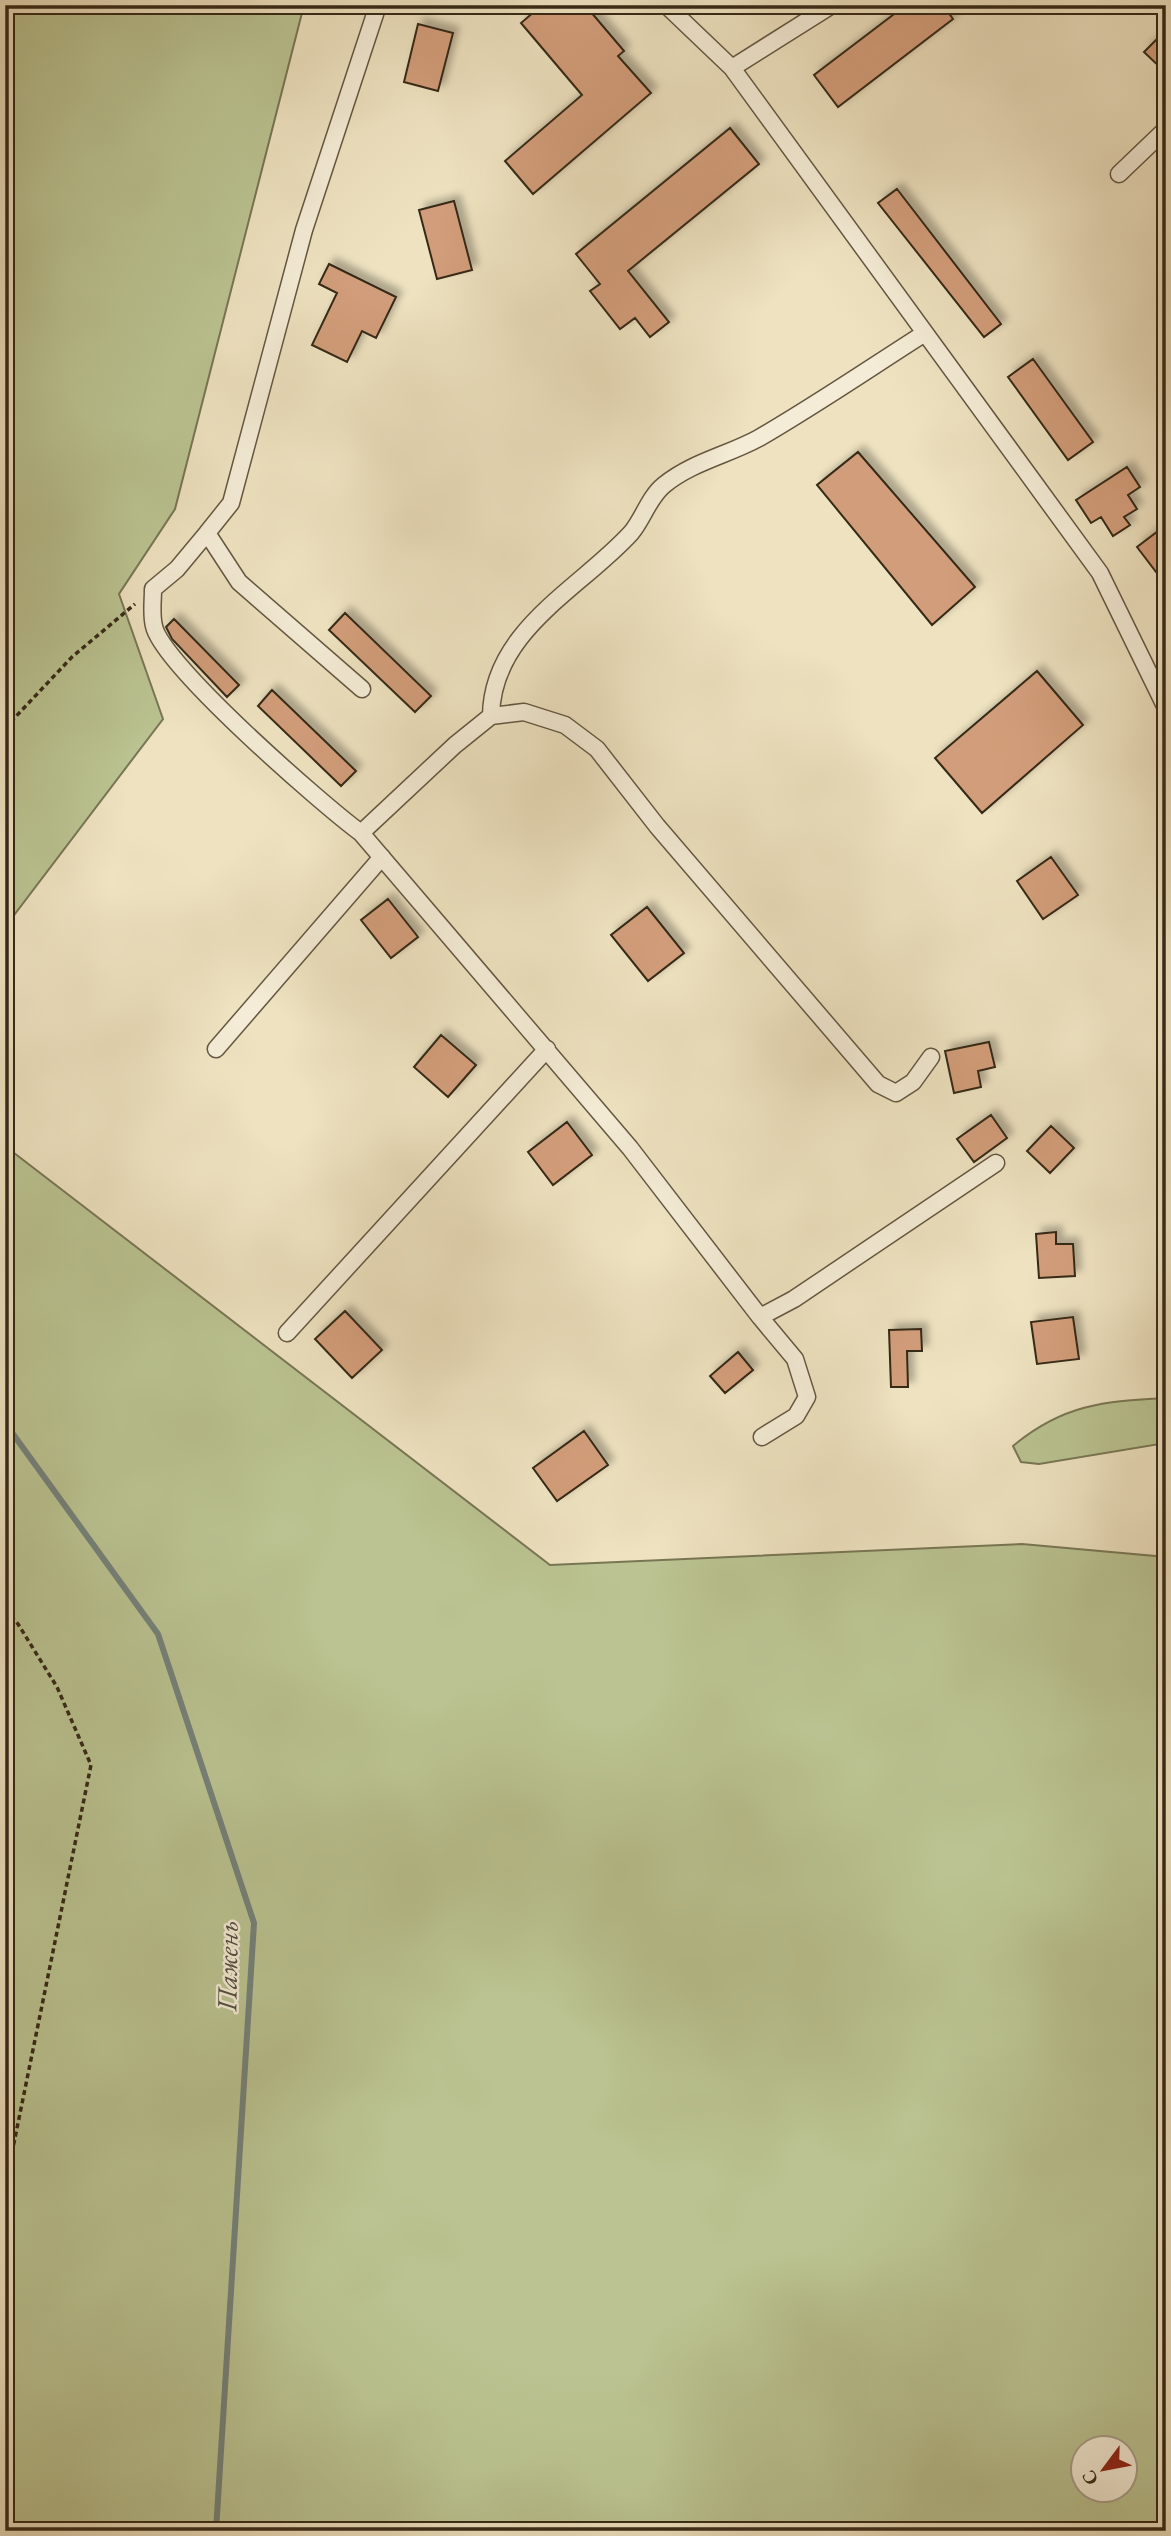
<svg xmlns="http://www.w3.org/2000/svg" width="1171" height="2536" viewBox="0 0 1171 2536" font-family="'EB Garamond',serif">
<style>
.green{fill:#bac391;stroke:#787654;stroke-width:2;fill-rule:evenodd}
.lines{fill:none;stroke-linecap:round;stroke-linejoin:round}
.stream{stroke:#74817a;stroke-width:6}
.building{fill:#d29d7a;stroke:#362917;stroke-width:2;filter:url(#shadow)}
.street-casing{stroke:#645741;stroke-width:19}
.path{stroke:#362917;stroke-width:3.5;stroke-dasharray:5 3.5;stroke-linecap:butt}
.street{stroke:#f4ecd6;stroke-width:16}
.labels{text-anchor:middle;stroke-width:5;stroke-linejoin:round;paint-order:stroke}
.water-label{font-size:28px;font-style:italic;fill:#504e40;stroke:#f4ecd6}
</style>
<defs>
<filter id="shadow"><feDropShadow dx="6" dy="-6" stdDeviation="3.5" flood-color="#0004"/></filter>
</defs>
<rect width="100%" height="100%" fill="#eee2c0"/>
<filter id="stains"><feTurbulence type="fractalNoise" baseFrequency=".00286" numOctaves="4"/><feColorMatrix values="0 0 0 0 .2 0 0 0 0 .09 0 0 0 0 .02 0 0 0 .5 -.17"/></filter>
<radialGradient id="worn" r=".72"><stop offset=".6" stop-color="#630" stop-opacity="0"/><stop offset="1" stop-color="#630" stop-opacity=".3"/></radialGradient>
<!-- green -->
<path class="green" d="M5,5H304L175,509L119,594L163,719L5,927Z
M5,1146L550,1565L1022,1544L1166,1557V2531H5ZM1084,2448H1126V2490H1084Z
M1166,1398V1443L1039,1464L1021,1462L1013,1446C1062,1405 1103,1401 1166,1398Z"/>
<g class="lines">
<!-- stream -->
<path class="stream" d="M5,1423L158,1634L254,1923L216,2531"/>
</g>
<!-- building -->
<path class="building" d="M542,5H585L624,51L618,56L651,93L533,194L505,161L582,95L521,23Z
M906,5H943L953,19L838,107L814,75Z
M418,24L453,33L438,91L404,82Z
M1166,30V73L1144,52Z
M730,128L759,164L628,271L669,322L650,337L635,318L620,329L590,291L600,284L576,254Z
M897,189L1001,324L984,337L878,203Z
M454,201L472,270L437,279L419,210Z
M329,264L396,297L376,338L362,331L347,362L312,345L337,293L319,284Z
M1033,359L1093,442L1068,460L1008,377Z
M858,452L975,587L932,625L817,485Z
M1127,467L1140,487L1128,495L1137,509L1124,517L1130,525L1113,536L1101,517L1091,523L1076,500Z
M1166,525V585L1137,547Z
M345,613L431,696L415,712L329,630Z
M174,619L239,685L227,697L172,639L166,627Z
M1037,671L1083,725L982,813L935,758Z
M272,690L356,771L341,786L258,706Z
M1051,857L1078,895L1043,919L1017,881Z
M388,899L418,937L391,958L361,920Z
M647,907L684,953L648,981L611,935Z
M441,1035L476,1065L448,1097L414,1067Z
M989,1042L995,1067L978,1071L981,1087L954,1093L945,1051Z
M991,1115L1007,1138L974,1162L957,1139Z
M567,1122L592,1155L553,1185L528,1152Z
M1051,1126L1074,1148L1050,1173L1027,1151Z
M1056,1232V1244H1073L1075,1276L1039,1278L1036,1234Z
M345,1311L382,1350L352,1378L315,1339Z
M1073,1317L1079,1359L1037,1364L1031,1322Z
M921,1329L922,1351H907L908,1387H891L889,1330Z
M738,1352L753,1370L725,1393L710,1376Z
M584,1431L608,1465L557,1501L533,1468Z"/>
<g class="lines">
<defs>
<path id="street" d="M666,5L732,68L1100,573L1166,708
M732,68L832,5
M1119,174L1166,129
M207,533L177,569L153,589C153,601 151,615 154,626C161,664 324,806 361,833L630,1148L760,1317L795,1359L807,1397L796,1416L762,1437
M362,689L239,582L207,533L231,503L304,230L378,5
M491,716C492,630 580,589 631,533C643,519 649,497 664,485C692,462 728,455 759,438C816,405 870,368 925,333
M361,833L455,745L491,716L524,712L565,725L597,749L657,826L878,1084L896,1093L913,1082L931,1057
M216,1049L382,857
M760,1317L794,1299L996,1163
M287,1333L547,1049"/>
</defs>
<!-- street casing -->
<use href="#street" class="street-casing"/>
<!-- path -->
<path class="path" d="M5,728L72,657L135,604
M5,1610L18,1624L57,1687L91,1765L5,2187"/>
<!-- street -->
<use href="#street" class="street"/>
</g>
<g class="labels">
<!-- water labels -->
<g class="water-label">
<text transform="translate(227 1966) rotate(-89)" y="10">Пажень</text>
</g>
</g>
<!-- margin -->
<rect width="1171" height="2536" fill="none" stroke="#eee2c0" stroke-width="28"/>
<rect x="7" y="7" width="1157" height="2522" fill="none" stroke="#362917" stroke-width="3.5"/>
<rect x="14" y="14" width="1143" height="2508" fill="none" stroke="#362917" stroke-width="2"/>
<!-- north arrow -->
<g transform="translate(1104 2469) rotate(238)"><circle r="33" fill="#f4ecd6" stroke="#a89e8a" stroke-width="2"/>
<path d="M0-5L12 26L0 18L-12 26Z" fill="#8f2418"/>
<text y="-10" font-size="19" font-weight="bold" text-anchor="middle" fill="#362917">С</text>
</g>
<rect width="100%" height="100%" filter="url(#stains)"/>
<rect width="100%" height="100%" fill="url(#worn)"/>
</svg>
